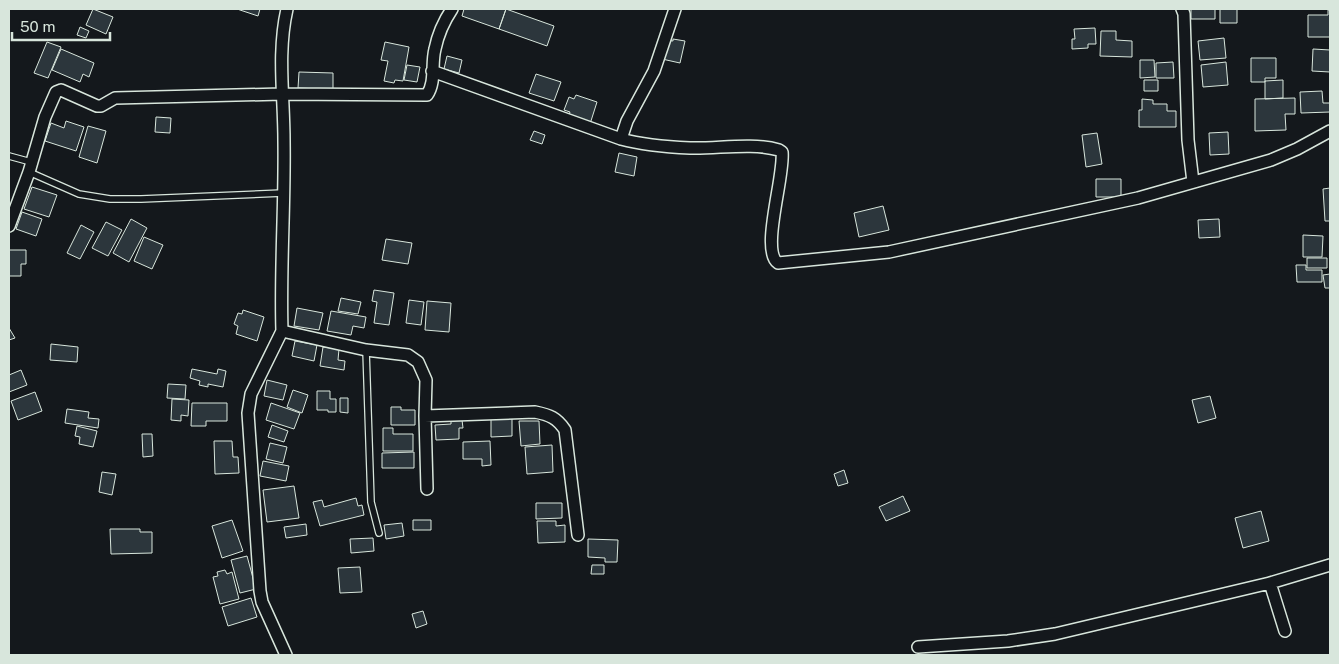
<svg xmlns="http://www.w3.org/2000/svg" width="1339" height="664" viewBox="0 0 1339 664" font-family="'Public Sans',sans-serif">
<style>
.building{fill:#2c363c;stroke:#d8e6dc}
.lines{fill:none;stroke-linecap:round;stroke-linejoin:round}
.lane-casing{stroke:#d8e6dc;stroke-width:8}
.street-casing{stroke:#d8e6dc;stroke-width:14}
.lane{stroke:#14181c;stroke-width:5.5}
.street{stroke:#14181c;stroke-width:11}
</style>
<rect width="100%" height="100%" fill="#14181c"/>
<!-- building -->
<path class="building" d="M93,9L113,17L106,34L86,25Z
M237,9H260L258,16Z
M464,9H506L499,29L462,16Z
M506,9L554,26L547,46L499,29Z
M1191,9H1215V19H1191Z
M1220,9H1237V23H1220Z
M1328,10H1330V37H1308V15H1328Z
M80,27L89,31L86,38L77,35Z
M1095,28L1096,44H1088V48L1072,49V39H1075L1074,29Z
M1101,31H1116V40L1132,41V57L1100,56Z
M1224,38L1226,58L1200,60L1198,41Z
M673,39L685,41L680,63L662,59L666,40L673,41Z
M47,42L61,47L48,78L34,73Z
M385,42L409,47L403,81L395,80L394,83L384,81L388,61L381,60Z
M61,49L94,63L89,77L83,74L80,82L52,70Z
M1313,49L1330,50V72L1312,71Z
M447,56L462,60L459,73L444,69Z
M1251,58H1276V78H1265V82H1251Z
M1140,60H1154L1155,77L1140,78Z
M1173,62L1174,78H1156V63Z
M1226,62L1228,85L1203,87L1201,65Z
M407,65L420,67L417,82L404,80Z
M299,72L333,73V92L320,89L298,88Z
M536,74L561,82L554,101L529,93Z
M1144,80H1158V91H1144Z
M1283,80V98L1265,99V81Z
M1322,91L1323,103H1330V112L1301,113L1300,92Z
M576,95L597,102L590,124L568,117L570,112L564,110L569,97L574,99Z
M1295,98V114H1285L1286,130L1255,131V99Z
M1142,99L1153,100V104H1167V111H1176V127H1139V110H1142Z
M156,117L171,118L170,133L155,132Z
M66,121L84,127L76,151L45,141L51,123L64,128Z
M88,126L106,131L97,163L79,157Z
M534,131L545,135L542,144L530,140Z
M1228,132L1229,154L1210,155L1209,133Z
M1097,133L1102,164L1086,167L1082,135Z
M619,153L637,157L634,176L615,172Z
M1096,179H1121V197H1096Z
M32,187L57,195L49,217L24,209Z
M1330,188V221H1325L1323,189Z
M883,206L889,230L859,237L854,213Z
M22,212L42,219L36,236L16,229Z
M131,219L147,228L129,262L113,253Z
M1219,219L1220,237L1199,238L1198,220Z
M106,222L122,230L108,256L92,248Z
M81,225L94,232L80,259L67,253Z
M1303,235L1323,236L1322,257H1303Z
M144,237L163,245L152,269L134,261Z
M386,239L412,243L408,264L382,260Z
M9,250H26V264H21V276H9Z
M1307,258H1327V268H1307Z
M1296,265H1306V270H1322V282H1297Z
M1330,274V288H1325L1323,275Z
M374,290L394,293L389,325L374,323L377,302L372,301Z
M341,298L361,302L358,314L338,311Z
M409,300L424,302L421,325L406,323Z
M427,301L451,303L449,332L425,330Z
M297,308L323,313L319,330L294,326Z
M243,310L264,317L257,341L236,334L238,326L234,324L238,313L242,314Z
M331,311L366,317L364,328L353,326L351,335L327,331Z
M9,328L15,338L9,340Z
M295,341L317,345L314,361L292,356Z
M51,344L78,347L77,362L50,360Z
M323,347L339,349L338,360L345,361L344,370L320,366Z
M192,369L217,374L218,369L226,371L223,387L208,384V387L199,385L200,381L190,378Z
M21,370L27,385L9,392V375Z
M267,380L287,385L283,400L264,396Z
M168,384L186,385L185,399L167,398Z
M293,390L308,395L302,413L287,407Z
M317,391H330V399H336V412H328V410H317Z
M35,392L42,411L18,420L11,401Z
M1210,396L1216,418L1198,423L1192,400Z
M340,398H348V413L340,412Z
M172,399L189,400L188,416L181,415V421L171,420Z
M192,403H227V421H206V426H191Z
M271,403L300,413L294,429L266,420Z
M391,407H401V410H415V425H391Z
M67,409L89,412L88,418L99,419L98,428L65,423Z
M491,418H512V436L491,437Z
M462,420L463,428H459V439L436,440L435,425L451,424V421Z
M519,421H539L540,444L521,446Z
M272,425L288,431L284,442L268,437Z
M77,426L97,431L93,447L79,444L80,437L75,436Z
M383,428H393V434H413V451H383Z
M142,434H152L153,456L143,457Z
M214,441H232L233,457H238L239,473L215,474Z
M490,441L491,465L482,466V459H463V442Z
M270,443L287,447L283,463L266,459Z
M552,445L553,472L527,474L525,447Z
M414,452V468H382V453Z
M263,461L289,466L286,481L260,476Z
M844,470L848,483L838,486L834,474Z
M102,472L116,474L112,495L99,492Z
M294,486L299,518L267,522L263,490Z
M903,496L910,511L886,521L879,507Z
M356,498L358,506L362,505L364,515L320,526L313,502L322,500L324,507Z
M536,503H562V518L536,519Z
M1261,511L1269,541L1243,548L1235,518Z
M232,520L243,551L222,558L212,526Z
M413,520H431V530H413Z
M537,521H556V526L565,525V542L538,543Z
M402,523L404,536L386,539L384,525Z
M306,524L307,535L286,538L284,527Z
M110,529H140V532H152V553L111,554Z
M373,538L374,551L351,553L350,539Z
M588,539L618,540L617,562H605V558L588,557Z
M247,556L256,589L240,593L231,560Z
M592,565H604V574H591Z
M360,567L362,592L340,593L338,568Z
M225,570L227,574L232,572L239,599L220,604L213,577L218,576L217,572Z
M251,598L257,617L228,626L222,607Z
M423,611L427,624L416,628L412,614Z"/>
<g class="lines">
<defs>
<path id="lane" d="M9,156L31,162
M29,172L79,194L110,199H141L283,193
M366,350L371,502L379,533"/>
<path id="street" d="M287,9C277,53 284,96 284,141C285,205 280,268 282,331L366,350L408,355L418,362L426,380L425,416L427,489
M1182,9L1184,14L1188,140L1193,182
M432,71L621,139C643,145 666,147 690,148C718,149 751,142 779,150L782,152C785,175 760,251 778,263L889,252L1138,198L1271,160L1297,149L1330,131
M621,139L627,121L654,71L675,9
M9,226L29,172L45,117L56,92L61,90L97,106H101L115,98L282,94L427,95C436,82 431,64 435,49C438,34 444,21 452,9
M282,331L251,394L248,413L260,591L262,602L286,655
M425,416L535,412C550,415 557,418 565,430L578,535
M1270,583L1285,631
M918,647L1008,641L1055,634L1270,583L1330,565"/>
</defs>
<!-- lane casing -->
<use href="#lane" class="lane-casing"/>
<!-- street casing -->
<use href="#street" class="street-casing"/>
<!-- lane -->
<use href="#lane" class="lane"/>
<!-- street -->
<use href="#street" class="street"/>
</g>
<!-- border -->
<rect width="1339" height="664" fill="none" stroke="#d8e6dc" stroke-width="20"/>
<!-- scale -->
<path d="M12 32v8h98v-8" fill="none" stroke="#d8e6dc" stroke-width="2.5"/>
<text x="20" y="32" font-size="15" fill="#d8e6dc" stroke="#14181c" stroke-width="4" paint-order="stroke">50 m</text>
</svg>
